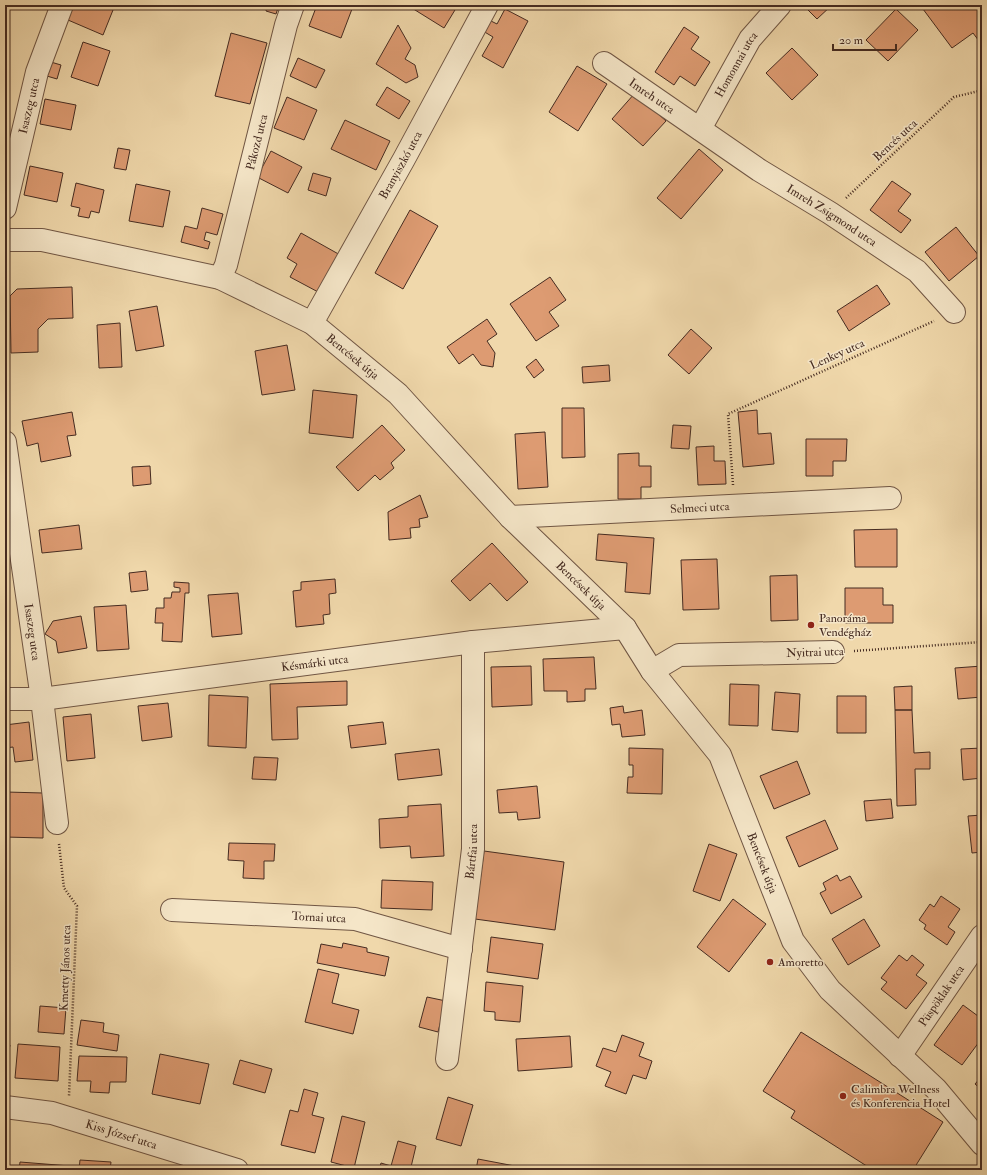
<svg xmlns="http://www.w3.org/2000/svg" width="987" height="1175" viewBox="0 0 987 1175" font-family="'IM FELL Double Pica',serif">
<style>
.building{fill:#dd9b72;stroke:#452b21}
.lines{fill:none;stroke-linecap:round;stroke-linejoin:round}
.minor-casing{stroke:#705644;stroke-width:24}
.path{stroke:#452b21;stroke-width:2.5;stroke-dasharray:1 2;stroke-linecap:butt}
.minor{stroke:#f5e6c8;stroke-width:22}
.poi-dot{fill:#8f2418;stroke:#f5e6c8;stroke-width:1.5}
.labels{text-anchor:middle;stroke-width:3;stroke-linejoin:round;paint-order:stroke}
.street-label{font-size:12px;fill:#452b21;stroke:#f5e6c8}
.poi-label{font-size:12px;fill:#452b21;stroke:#f5e6c8;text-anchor:start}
</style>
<rect width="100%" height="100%" fill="#f0d8ab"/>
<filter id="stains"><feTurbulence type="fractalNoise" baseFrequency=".005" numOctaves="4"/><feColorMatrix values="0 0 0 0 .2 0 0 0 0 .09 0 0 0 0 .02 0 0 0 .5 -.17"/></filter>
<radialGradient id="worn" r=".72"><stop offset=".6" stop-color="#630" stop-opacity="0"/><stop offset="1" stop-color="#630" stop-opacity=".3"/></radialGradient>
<!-- building -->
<path class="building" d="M66,5H115L103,35L61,17Z
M267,5H279L276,14L266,11Z
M317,5H341L352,9L341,38L309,26Z
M407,5H458L444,28Z
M803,5H832L817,19Z
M920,5H982V45L973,33L952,48Z
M505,9L528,21L503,68L482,56L493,37L483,31L489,20L497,24Z
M896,9L918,30L888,61L866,40Z
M398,25L411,48L405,59L415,65L418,77L406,83L376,64Z
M684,27L699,37L691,49L710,62L695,86L680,76L674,85L655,72Z
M231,33L267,43L250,104L215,96Z
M83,42L110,51L98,86L71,77Z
M792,48L818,75L792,100L766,73Z
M298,58L325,70L316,88L290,76Z
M44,60L61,65L57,79L40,74Z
M577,66L607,84L578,131L549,112Z
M387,87L410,101L399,119L376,105Z
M635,93L666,121L643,146L612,119Z
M287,97L317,110L304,140L274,128Z
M45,99L76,105L71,130L40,124Z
M345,120L390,141L376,170L331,149Z
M118,148L130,150L126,170L114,168Z
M699,149L723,170L681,219L657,198Z
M271,151L302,167L288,193L257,177Z
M30,166L63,173L57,202L24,195Z
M313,173L331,178L326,196L308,190Z
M892,181L911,194L898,211L911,220L901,233L870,210Z
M76,183L104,190L99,213L91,211L89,218L78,216L80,208L71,206Z
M136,184L170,191L163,227L129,221Z
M202,208L223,214L217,235L206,232L204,240L210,242L208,249L181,242L185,226L197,229Z
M410,210L438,226L403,289L375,273Z
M956,227L979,256L949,281L925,252Z
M301,233L342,256L320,293L290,277L297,264L287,258Z
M550,277L566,300L549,312L559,326L536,341L510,304Z
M877,285L890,304L849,331L837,311Z
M72,287L73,318L48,319L38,329V352L11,353L10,296L17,289Z
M157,306L164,346L136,351L129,311Z
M487,319L497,334L487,341L495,353L493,367L481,365L473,354L459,364L447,347Z
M120,323L122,367L99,368L97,325Z
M691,329L712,348L689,374L668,355Z
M287,345L295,390L262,395L255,351Z
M536,359L544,370L534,378L526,367Z
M609,365L610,381L583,383L582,367Z
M313,390L357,395L353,438L309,433Z
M562,408H584L585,457L562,458Z
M757,410L758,434L771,433L774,464L743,467L738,412Z
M72,412L76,435L67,436L71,456L41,462L38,443L27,446L22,421Z
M382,425L405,450L391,463L394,468L380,480L375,475L358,491L336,467Z
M673,425L691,426L689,449L671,448Z
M545,432L548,487L518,489L515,434Z
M806,439H847L846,461H833V476H806Z
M714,446V461H725L726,484L698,485L696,447Z
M639,453V466H651V487H641V499H618V454Z
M150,466L151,484L133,486L132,467Z
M420,495L428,517L419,519L420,527L410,528L411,538L389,540L388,512Z
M79,525L82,549L42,553L39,530Z
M897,529V567H855L854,530Z
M598,534L654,538L650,594L625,592L627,563L596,560Z
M492,543L528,582L507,601L490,583L470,601L451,581Z
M717,559L719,609L683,610L681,560Z
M146,571L148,590L131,592L129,573Z
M797,575L798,620L771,621L770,576Z
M335,579L336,593L329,594L330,614L323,615L324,624L296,627L293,591L301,590V582Z
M174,582L189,583V593H185L182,642L162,641L163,623H155L156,608H164V598H171L172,592H180V588L174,587Z
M845,588H883V605H893V623H845Z
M238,593L242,634L212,637L208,595Z
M126,605L129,649L97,651L94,607Z
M81,616L87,648L58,653L56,641L45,634L53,621Z
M594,657L596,689H585V701L567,702V691H544L543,659Z
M531,666L532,705L492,707L491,667Z
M982,666V697L958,699L955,668Z
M347,681V705L297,707L298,739L272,740L270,684Z
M730,684L759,685L758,726L729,725Z
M912,686V710H895L894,687Z
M775,692L800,694L798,732L772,730Z
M209,695L248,697L246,748L208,746Z
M837,696H866V733H837Z
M168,703L172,737L142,741L138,706Z
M623,706L624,713L642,710L645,735L622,737L620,724L612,725L610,708Z
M895,710H912L914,753L930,752V769H915L916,805L897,806Z
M91,714L95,758L67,761L63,717Z
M29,722L33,760L15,762L13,747L5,748V725Z
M383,722L386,744L351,748L348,726Z
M629,748L663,749L662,794L627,793L628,777H633V765H629Z
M982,748V778L963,780L961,749Z
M439,749L442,775L398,780L395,754Z
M254,757L278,758L276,780L252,779Z
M797,761L810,794L774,809L760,776Z
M537,786L540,818L518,820L517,812L499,813L497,790Z
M6,792L43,793V838L5,837Z
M891,799L893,818L866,821L864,801Z
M441,804L444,856L411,858L410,846L380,848L379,819L408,817V806Z
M982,815V852L972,853L968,816Z
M825,820L838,849L799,867L786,837Z
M229,843L275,844L274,861H264V879L243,878L244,861L228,860Z
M709,844L737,854L720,901L693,891Z
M484,851L564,862L555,930L475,919Z
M837,875L840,881L850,876L862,897L831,914L820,893L826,890L823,883Z
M382,880L433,882L432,910L381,908Z
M941,896L960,909L948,927L955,932L947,945L924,929L926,925L919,920L930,904L934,907Z
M733,899L766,924L729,972L697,947Z
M864,919L880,946L848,965L832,939Z
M491,937L543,944L538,979L487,972Z
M343,943L367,948V952L389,957L385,976L317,963L321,944L342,948Z
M899,955L907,961L912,955L924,965L916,975L927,983L906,1009L881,989L887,982L881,978Z
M318,969L339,974L332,1003L359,1010L353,1034L305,1022Z
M486,982L523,986L520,1022L495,1020V1012L484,1011Z
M427,997L446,1001L438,1032L419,1027Z
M963,1005L982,1019V1038L962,1065L934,1045Z
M40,1006L66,1008L64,1034L38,1032Z
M81,1020L104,1023L103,1032L119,1035L117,1051L77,1045Z
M801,1032L943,1122L913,1170H873L791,1118L795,1111L763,1091Z
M622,1035L644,1043L639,1056L652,1061L646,1079L633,1075L626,1094L605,1086L611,1072L596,1066L603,1048L616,1052Z
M570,1036L572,1067L518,1071L516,1039Z
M5,1044L10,1045L5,1070Z
M18,1044L60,1047L58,1081L15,1078Z
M160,1054L209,1064L200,1104L152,1094Z
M79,1056L127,1057L126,1082H110L109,1093L90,1092L91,1081H77Z
M240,1060L272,1069L265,1093L233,1084Z
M982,1076V1090L975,1084Z
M304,1089L318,1093L312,1115L324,1118L315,1153L281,1145L290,1110L298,1112Z
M448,1097L473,1105L461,1146L436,1139Z
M342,1116L365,1122L354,1168L331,1162Z
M398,1141L416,1146L411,1167L407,1166L406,1170H379L381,1163L391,1166Z
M478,1159L520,1167V1170H476Z
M80,1160L111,1162L110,1170H79Z
M20,1162L70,1166V1170H19Z"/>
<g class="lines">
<defs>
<g id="minor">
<path id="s1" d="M604,63L759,170L830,213L917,271L954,312"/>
<path id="s2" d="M700,129L750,39L780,5"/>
<path id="s3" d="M5,208L37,72L62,5"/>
<path id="s4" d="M5,240H42L220,278L312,323L398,394L510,517L625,628L652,671L720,755L793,941L830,990L936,1089L982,1144"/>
<path id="s5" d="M220,278L226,265L286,25L293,5"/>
<path id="s6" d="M312,323L404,159L487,5"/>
<path id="s7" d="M5,442L42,699L57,823"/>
<path id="s8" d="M510,517L890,498"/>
<path d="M652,671L679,655L833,652"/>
<path id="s9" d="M5,699H42L473,642L625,628"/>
<path id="s10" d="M172,910L355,919L461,949"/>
<path id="s11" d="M900,1056L982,936"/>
<path id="s12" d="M447,1059L473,849V642"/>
<path id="s13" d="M5,1107L52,1113L237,1170"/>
</g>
</defs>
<!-- minor casing -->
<use href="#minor" class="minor-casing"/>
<!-- path -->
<path class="path" d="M846,198L954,97L979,91L982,95
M733,485L728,414L934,321
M854,651L982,642
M59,844L64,888L77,906L69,1096"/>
<!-- minor -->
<use href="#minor" class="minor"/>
</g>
<!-- markers -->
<g class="poi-dot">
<circle cx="811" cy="625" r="4"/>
<circle cx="770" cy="962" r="4"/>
<circle cx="843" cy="1096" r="4"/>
</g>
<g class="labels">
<!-- street labels -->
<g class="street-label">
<text dy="4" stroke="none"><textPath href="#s2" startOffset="74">Homonnai utca</textPath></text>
<text dy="4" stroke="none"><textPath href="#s1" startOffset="58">Imreh utca</textPath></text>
<text dy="4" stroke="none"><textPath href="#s3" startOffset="105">Isaszeg utca</textPath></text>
<text transform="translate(895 140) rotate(-43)" y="4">Bencés utca</text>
<text dy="4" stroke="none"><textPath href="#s5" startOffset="141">Pákozd utca</textPath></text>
<text dy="4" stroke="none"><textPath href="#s6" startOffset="181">Branyiszkó utca</textPath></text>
<text dy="4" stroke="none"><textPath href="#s1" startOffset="274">Imreh Zsigmond utca</textPath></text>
<text transform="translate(837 354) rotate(-24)" y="4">Lenkey utca</text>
<text dy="4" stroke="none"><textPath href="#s4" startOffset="374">Bencések útja</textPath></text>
<text dy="4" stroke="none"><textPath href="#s8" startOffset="190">Selmeci utca</textPath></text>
<text dy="4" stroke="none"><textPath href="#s4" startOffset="698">Bencések útja</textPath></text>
<text dy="4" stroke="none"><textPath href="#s7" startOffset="192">Isaszeg utca</textPath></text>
<text transform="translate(815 652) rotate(-2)" y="4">Nyitrai utca</text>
<text dy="4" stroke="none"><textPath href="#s9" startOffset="312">Késmárki utca</textPath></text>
<text dy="4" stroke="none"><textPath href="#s12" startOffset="209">Bártfai utca</textPath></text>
<text dy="4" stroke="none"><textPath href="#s4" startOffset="1034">Bencések útja</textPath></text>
<text dy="4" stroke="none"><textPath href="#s10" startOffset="147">Tornai utca</textPath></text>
<text transform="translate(65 968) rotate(-88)" y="4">Kmetty János utca</text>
<text dy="4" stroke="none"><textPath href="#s11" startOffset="73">Püspöklak utca</textPath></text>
<text dy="4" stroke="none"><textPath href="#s13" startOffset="120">Kiss József utca</textPath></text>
</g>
<!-- poi labels -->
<g class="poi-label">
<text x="819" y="622">Panoráma<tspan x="819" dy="14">Vendégház</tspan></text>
<text x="778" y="966">Amoretto</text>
<text x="851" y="1093">Calimbra Wellness<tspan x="851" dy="14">és Konferencia Hotel</tspan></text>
</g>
</g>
<!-- margin -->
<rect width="987" height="1175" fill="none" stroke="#f0d8ab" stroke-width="20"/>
<rect x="6" y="6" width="975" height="1163" fill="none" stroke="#452b21" stroke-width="2"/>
<rect x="10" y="10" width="967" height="1155" fill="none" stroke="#452b21"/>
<!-- scale -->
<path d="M833 44v6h63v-6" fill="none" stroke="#452b21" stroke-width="2"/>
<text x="839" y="44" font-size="12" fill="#452b21" stroke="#f5e6c8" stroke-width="3" paint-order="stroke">20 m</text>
<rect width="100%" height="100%" filter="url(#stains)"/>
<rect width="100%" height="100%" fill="url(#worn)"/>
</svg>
